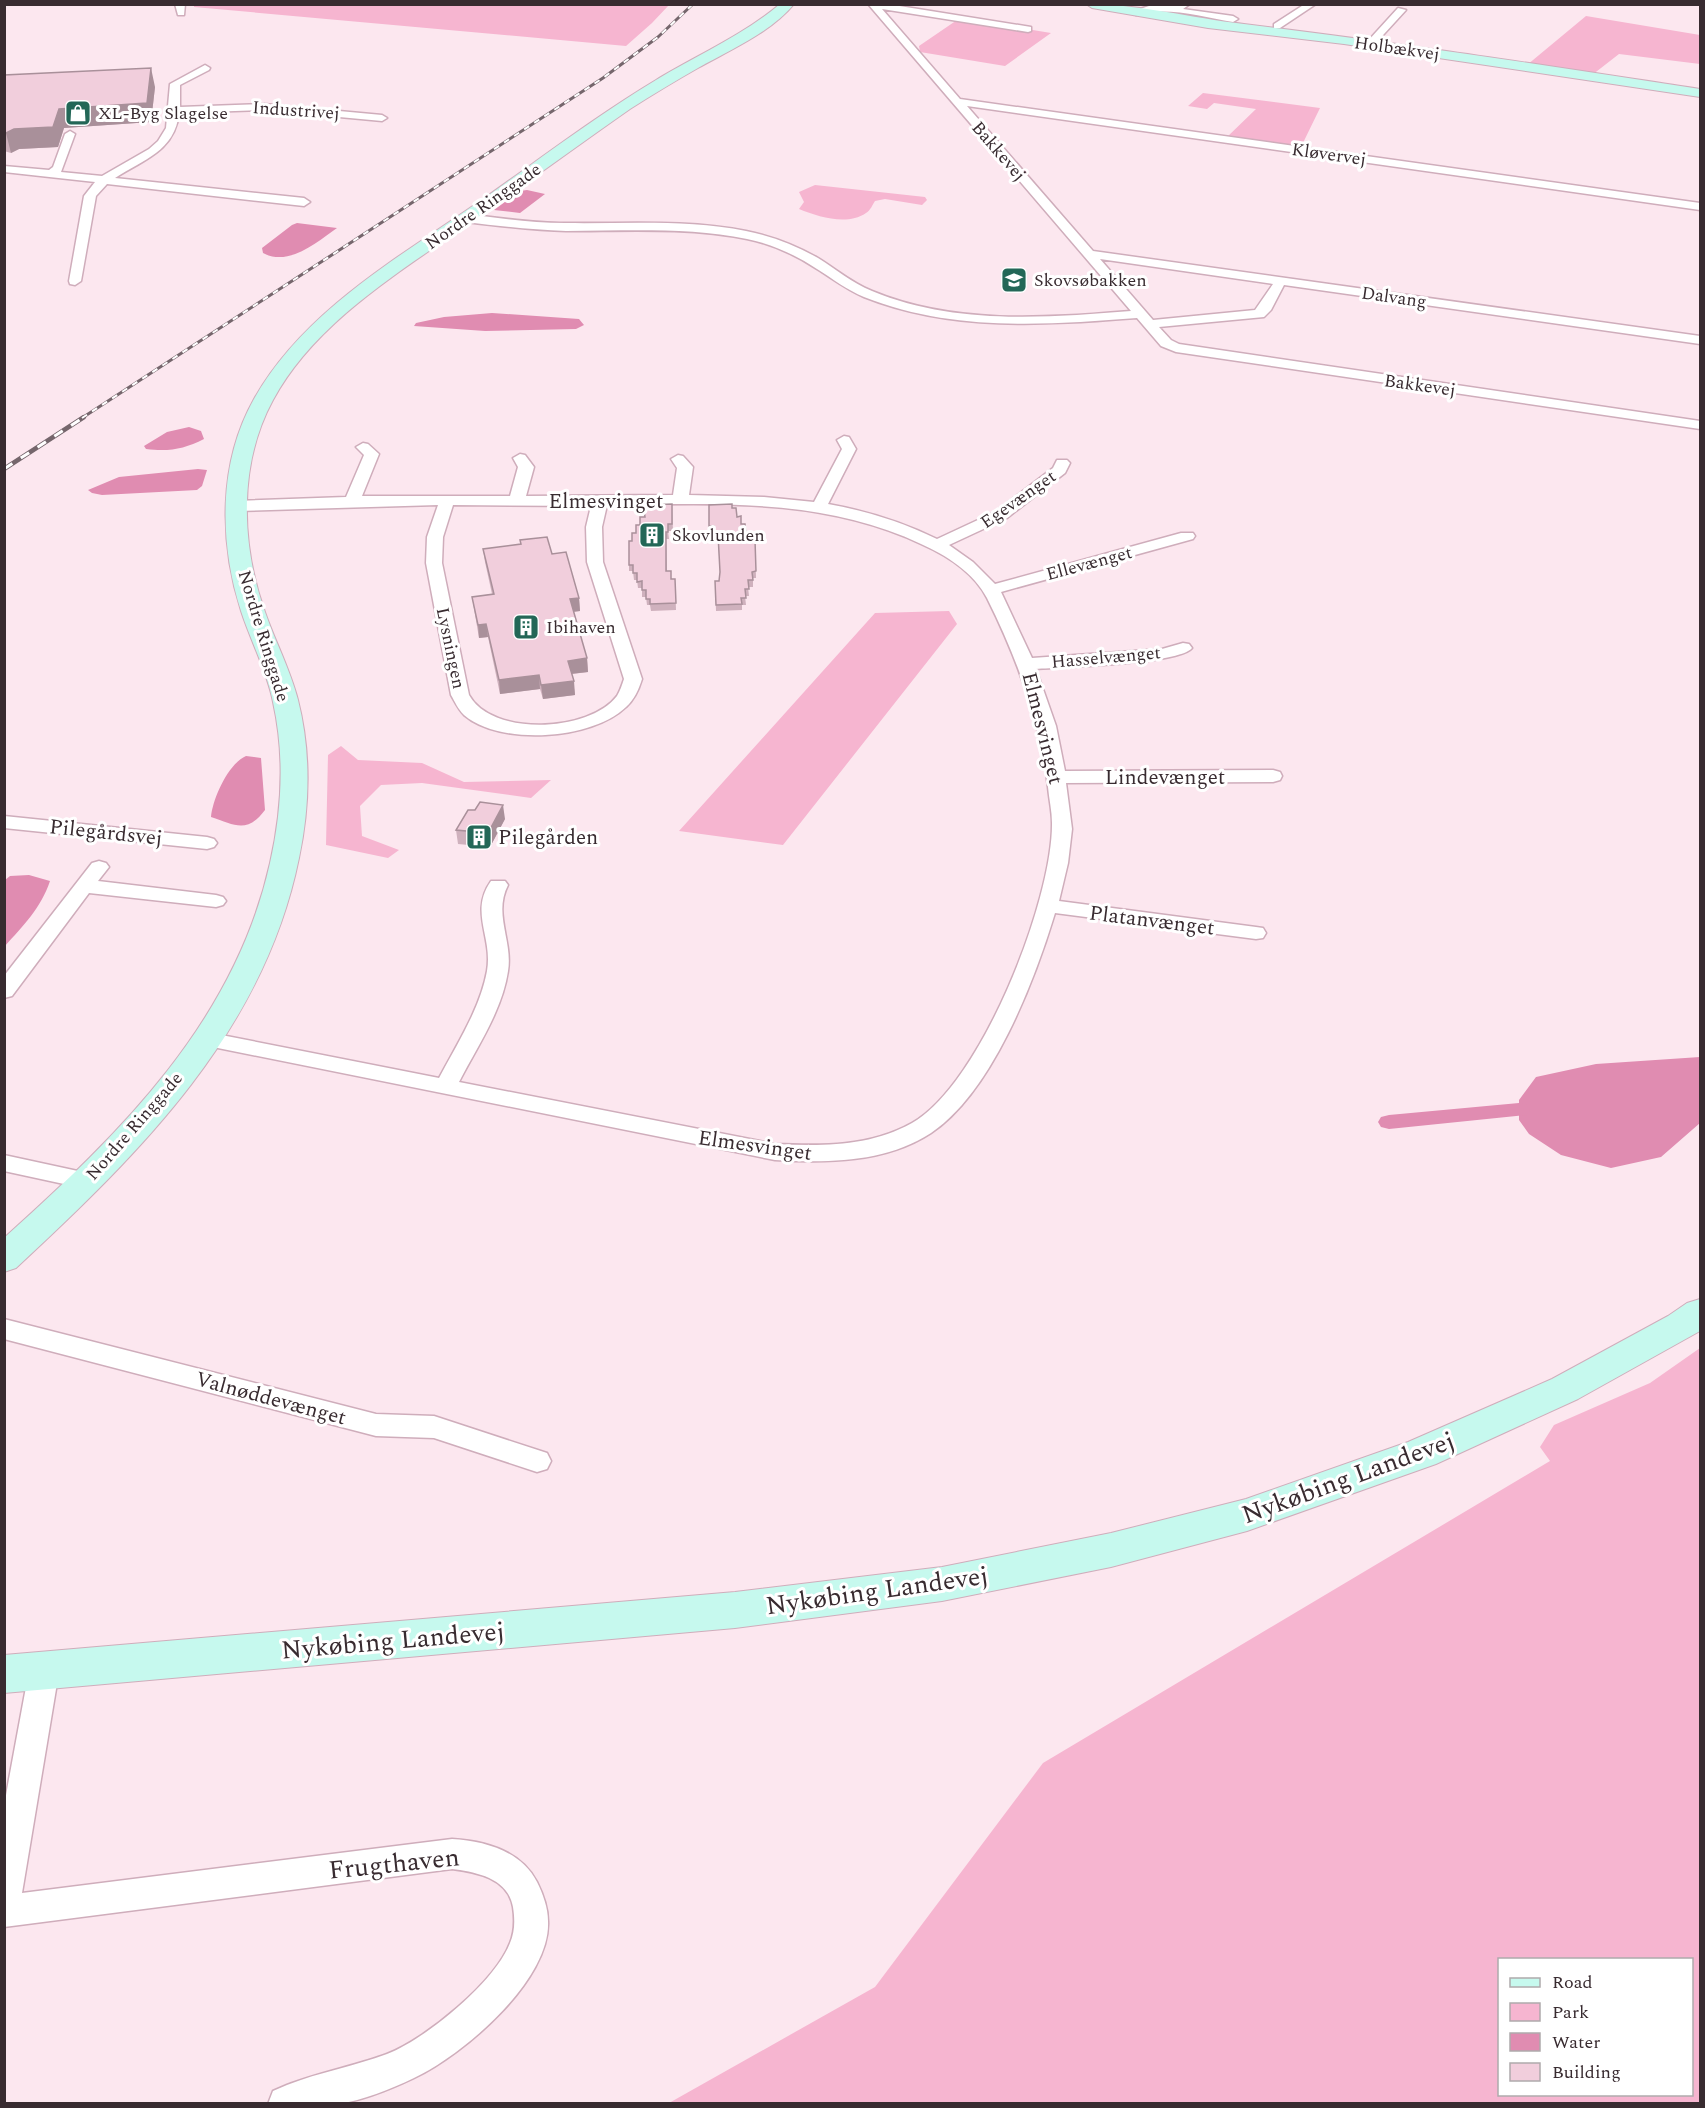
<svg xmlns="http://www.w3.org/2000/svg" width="1705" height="2108" viewBox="0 0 1705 2108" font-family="Spectral,serif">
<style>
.green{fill:#f6b5d0;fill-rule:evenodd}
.water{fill:#e08cb1}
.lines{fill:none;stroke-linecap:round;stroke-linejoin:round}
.canal{fill:#e08cb1;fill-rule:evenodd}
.street-casing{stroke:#cfadbb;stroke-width:3}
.secondary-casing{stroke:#cfadbb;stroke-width:2}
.street{fill:#fff;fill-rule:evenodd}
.secondary{fill:#c6f9ee;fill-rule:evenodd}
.rail-far1-casing{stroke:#75666c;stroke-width:3}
.rail-casing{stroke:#75666c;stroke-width:4.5}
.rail-far1{stroke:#fff;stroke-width:2;stroke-dasharray:6;stroke-linecap:butt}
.rail{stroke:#fff;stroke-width:3;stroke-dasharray:10;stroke-linecap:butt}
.wall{fill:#cfb1bd}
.shaded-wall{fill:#a9909a}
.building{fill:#f1cedc;stroke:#a9909a;stroke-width:1.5}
.labels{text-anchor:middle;stroke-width:6;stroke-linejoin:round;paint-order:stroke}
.far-street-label{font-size:18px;fill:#382b30;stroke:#fff}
.far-poi-label{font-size:18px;fill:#382b30;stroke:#fff;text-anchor:start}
.street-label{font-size:21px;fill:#382b30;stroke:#fff}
.poi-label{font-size:21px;fill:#382b30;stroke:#fff;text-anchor:start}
.near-street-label{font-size:26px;fill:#382b30;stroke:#fff}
</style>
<rect width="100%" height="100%" fill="#fce7ef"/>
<!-- green -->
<path class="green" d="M194,5V4L669,5L652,23L626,46L194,7Z
M1586,16L1700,35V64L1619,54L1592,75L1527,65Z
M960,18L1051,33L1005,66L920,52L919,46Z
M1203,93L1320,108L1301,147L1226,138L1256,109L1214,103L1207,109L1188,106Z
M815,185L925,197L927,200L922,205L885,199L875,201C873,204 870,211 866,213C847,226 819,217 799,209L804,202L799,192Z
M949,611L957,624L783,845L679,831L875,613Z
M341,746L358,760L422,763L464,782L551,780L531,798L422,783L381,785L360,806L362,836L399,850L388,858L326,845L328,755Z
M1700,1348V2103H669L875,1987L1043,1763L1550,1461L1540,1447L1554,1425L1650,1383ZM1500,1960H1692V2094H1500Z"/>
<!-- water -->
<path class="water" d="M527,190L545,194L520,213L494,210L520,191Z
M297,223L337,228C317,242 289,267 263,253L262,248L292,225Z
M492,313L579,319L584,325L576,329L485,331L414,326L416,323L444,317Z
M189,427L201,431L204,439C184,449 169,452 146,449L144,446L167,432Z
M198,469L207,470L202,486L197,490L102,495L92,493L88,490L119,477Z
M246,756L261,758L265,810C247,834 235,825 211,817C213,798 228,764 246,756Z
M29,875L50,881C41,908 23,926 5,946V880L10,876Z
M1700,1057V1123L1661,1157L1611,1168L1561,1155L1529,1134L1519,1120V1100L1536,1077L1596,1064Z"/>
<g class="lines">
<!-- canal -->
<path class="canal" d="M1519,1103L1527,1105L1530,1110L1527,1115L1389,1129L1381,1127L1378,1122L1381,1117L1389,1115Z"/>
<defs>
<path id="street" d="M175,4H185L184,15H178Z
M868,4H887L1031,27V31L1028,32L882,9L960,99L1700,203V210L967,106L1093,251L1700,336V344L1284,285L1271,310L1264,317L1159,327L1171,340L1179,344L1700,421V429L1176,352L1161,346L1137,318C1045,325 952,332 864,297C847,290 833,279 817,269C796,255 772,244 747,239C687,227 626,231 566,231C532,230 499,226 466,222L460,218L466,214C499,218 532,223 565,223C626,224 686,219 746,231C771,236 795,245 818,258C836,269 852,283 872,291C954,325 1044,318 1131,311ZM1100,259L1273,284L1255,310L1153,320Z
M1190,4L1183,9L1233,16L1238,19L1233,22C1201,17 1167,6 1136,15L1131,12L1149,6Z
M1305,4H1316L1280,28H1274V24Z
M1398,8L1406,10L1373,46H1367V42Z
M205,65L210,68L209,70L180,85V107L264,104L382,115L387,118L382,121L264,110L179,113C175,151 143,160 115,178L304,198L310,202L304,206L107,184L96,196L81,281L75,285L70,284L69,281L84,196L95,182L4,172V166L49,170L53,167L65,134L70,131L75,134L61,172L102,176L149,149L158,141L166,128L170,84Z
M844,436L849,437L856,449L828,504C867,511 902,522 937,539L995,512L1053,468L1057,460H1067L1070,463L1065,473L1007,518L949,545L973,562L995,584L1181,533H1193L1195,536L1193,539L1001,592L1032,658L1162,649L1183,643L1189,644L1192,648C1180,664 1062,667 1036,669L1056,726L1065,771L1273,770L1280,772L1282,776L1280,780L1273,782L1066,783L1072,829L1068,863L1059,901L1256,927L1263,928L1266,933L1263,938L1256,939L1055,913C1034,982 992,1092 931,1133C885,1163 827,1163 775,1160L198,1044L195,1039L198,1034L206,1032L439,1078C457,1044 480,1009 487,971C493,937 469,912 491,881H505L508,885C493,914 513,941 508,971C502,1011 477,1047 459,1082L775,1144C822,1146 869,1147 912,1123C981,1084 1053,900 1052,823C1052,811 1049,799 1048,787C1040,720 1017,658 987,598C974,573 946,555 921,544C822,497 713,504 607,505L602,527L603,562L642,679C639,689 634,700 626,707C592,740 500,746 464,715C458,709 455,702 451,695L426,563L427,537L438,505L236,511L228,506L236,501L346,497L364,455L356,447L363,443L368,444L379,454L362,496H510L518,467L513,458L520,454L525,455L534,467L526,496L673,495L677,468L671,459L678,455L683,456L693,467L689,495L764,497L814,502L842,449L837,440ZM453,505L591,506L586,527L587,562L624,679C622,685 620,691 617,696C590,732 492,737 469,695L442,563L443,537Z
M4,816L207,837L214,839L217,843L214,847L207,849L4,828Z
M99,861L106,863L109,867L98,881L216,895L223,897L226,901L223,905L216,907L89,893L12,996L4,998V976L92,863Z
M4,1155L87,1173L96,1175L99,1181L96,1187L87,1189L4,1171Z
M4,1319L376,1414L434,1416L547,1453L551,1461L547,1469L537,1472L434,1438L376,1436L4,1339Z
M44,1658L55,1662L59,1671L22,1893L452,1839C485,1841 521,1851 537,1882C543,1894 548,1908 548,1921C551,1980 463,2055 414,2078C391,2089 362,2101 337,2104C314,2106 291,2104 268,2104L273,2091L287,2085C320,2072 355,2066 387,2054C426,2039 495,1982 510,1943C515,1931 515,1920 513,1907C508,1878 476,1872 452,1869L4,1927V1806L29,1671L33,1662Z"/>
<path id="secondary" d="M780,4H794C770,33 730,50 698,68C675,81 652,95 630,109C577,146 524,185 471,222C400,272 315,322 273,400C238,464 241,545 265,612C275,641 290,669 298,700C311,751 310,806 299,858C264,1031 141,1152 16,1268L4,1272V1238C121,1133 235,1021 270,863C282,810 285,756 273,702C267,671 251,642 241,611C219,543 218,463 254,399C304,310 401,256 483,199C540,159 596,116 656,80C697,55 742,36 780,4Z
M1086,4C1139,4 1191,18 1244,24C1396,42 1548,66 1700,89V97L1344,44L1208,28L1092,8Z
M1700,1299V1331L1578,1399L1436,1464L1247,1531L1111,1567L942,1601L735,1628L4,1693V1655L735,1592L942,1567L1111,1533L1246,1499L1408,1442L1552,1379L1668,1316L1687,1303Z"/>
</defs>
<!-- street casing -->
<use href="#street" class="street-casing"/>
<!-- secondary casing -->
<use href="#secondary" class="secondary-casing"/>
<!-- street -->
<use href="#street" class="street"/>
<!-- secondary -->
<use href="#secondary" class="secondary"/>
<defs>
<path id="rail-far1" d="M82,418L603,78L658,37L693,4"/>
<path id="rail" d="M4,469L84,417"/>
</defs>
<!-- rail-far1 casing -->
<use href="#rail-far1" class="rail-far1-casing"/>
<!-- rail casing -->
<use href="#rail" class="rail-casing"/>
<!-- rail-far1 -->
<use href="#rail-far1" class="rail-far1"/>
<!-- rail -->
<use href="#rail" class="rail"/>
</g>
<!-- wall -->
<path class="wall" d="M4,75L155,87L151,122L64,128L58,147L19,149L11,153L4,151Z
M672,504L673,531H668L669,539H666L667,571L671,579H675L676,610L651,611L650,605H647L646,597H642V588H638L637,580H634L633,571H629V565L632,541L648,509Z
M709,505L732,508L751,540H755L756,578H753V587H748L749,596H745L746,605H742V610L716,611L715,581H719L720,572L718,540L714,541V532H710Z
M483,549L552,554L579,598L580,611L573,612L587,658L588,672L572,674L575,695L543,699L540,689L500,694L488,637L479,638L472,597L492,594L485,562Z
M505,819L490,847L458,844L456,830Z"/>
<!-- shaded-wall -->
<path class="shaded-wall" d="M151,68L155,87L151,122L64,128L58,147L19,149L11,153L6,133Z
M579,598L580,611L571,612L570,599Z
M486,624L488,637L479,638L478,625Z
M587,658L588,672L570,674L568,661Z
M539,675L540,689L500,694L499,680Z
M574,681L575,695L543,699L541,685Z
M503,805L505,819L490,847L488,833Z"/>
<!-- building -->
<path class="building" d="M151,68L147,103L59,109L53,127L14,129L6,133H4V75Z
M672,504V524H668V532H666V571H671V579H675L676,603L650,604V599H646V590H642V581L637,582V573H633V565H629V541H632V533H636V525H640V517H645L644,509H648V505Z
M732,504V508H736L737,517L741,516V524H745L746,532H751V540H755L756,571L752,572L753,580H748L749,589H745L746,598H741L742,604L716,605L715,581H719L720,572L718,534H714V526H709V505Z
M547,537L552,554L566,552L579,598L570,599L587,658L568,661L574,681L541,685L539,675L499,680L486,624L478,625L472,597L494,594L483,549L521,544L520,540Z
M480,802L503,805L488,833L456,830L468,810H475Z"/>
<!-- icons -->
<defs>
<symbol id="shop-square" viewBox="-11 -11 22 22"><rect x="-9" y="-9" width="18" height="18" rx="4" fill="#236757" stroke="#fff"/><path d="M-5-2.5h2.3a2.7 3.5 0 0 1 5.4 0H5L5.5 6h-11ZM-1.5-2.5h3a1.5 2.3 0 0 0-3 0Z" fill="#fff"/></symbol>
<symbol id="school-square" viewBox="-11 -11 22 22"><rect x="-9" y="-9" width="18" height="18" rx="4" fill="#236757" stroke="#fff"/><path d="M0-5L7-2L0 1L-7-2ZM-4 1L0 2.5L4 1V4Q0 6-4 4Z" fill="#fff"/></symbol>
<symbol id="building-square" viewBox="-11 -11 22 22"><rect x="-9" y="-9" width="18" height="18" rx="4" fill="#236757" stroke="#fff"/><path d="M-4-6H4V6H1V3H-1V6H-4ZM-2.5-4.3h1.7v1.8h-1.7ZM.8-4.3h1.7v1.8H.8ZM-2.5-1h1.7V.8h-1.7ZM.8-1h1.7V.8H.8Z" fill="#fff"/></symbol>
</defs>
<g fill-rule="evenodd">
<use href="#shop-square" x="63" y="98" width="30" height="30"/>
<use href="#school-square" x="999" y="265" width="30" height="30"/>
<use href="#building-square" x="637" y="520" width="30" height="30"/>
<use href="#building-square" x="511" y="612" width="30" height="30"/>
<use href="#building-square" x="464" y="822" width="30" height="30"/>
</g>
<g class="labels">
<!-- far-street labels -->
<g class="far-street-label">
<text transform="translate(1397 48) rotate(8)" y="6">Holbækvej</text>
<text transform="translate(296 110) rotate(4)" y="6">Industrivej</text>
<text transform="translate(999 151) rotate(49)" y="6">Bakkevej</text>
<text transform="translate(1329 154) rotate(8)" y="6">Kløvervej</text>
<text transform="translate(483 206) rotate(-35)" y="6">Nordre Ringgade</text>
<text transform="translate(1394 297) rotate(8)" y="6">Dalvang</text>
<text transform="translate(1420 385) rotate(8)" y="6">Bakkevej</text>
<text transform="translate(1018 499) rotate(-35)" y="6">Egevænget</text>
<text transform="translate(1089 563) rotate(-15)" y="6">Ellevænget</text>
<text transform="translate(264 636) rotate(73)" y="6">Nordre Ringgade</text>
<text transform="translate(451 648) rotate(78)" y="6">Lysningen</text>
<text transform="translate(1106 657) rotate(-5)" y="6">Hasselvænget</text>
<text transform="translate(134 1126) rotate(-49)" y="6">Nordre Ringgade</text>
</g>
<!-- far-poi labels -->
<g class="far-poi-label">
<text x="98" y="119">XL-Byg Slagelse</text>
<text x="1034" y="286">Skovsøbakken</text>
<text x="672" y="541">Skovlunden</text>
<text x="546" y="633">Ibihaven</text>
</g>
<!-- street labels -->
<g class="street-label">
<text x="606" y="508">Elmesvinget</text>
<text transform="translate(1043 728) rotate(76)" y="7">Elmesvinget</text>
<text x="1165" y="784">Lindevænget</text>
<text transform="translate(106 832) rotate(6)" y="7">Pilegårdsvej</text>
<text transform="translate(1152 920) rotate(7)" y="7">Platanvænget</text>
<text transform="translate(755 1145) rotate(8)" y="7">Elmesvinget</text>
<text transform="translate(271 1398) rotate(15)" y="7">Valnøddevænget</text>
</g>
<!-- poi labels -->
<g class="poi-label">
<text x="498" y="844">Pilegården</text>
</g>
<!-- near-street labels -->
<g class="near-street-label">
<text transform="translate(1348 1477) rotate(-20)" y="9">Nykøbing Landevej</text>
<text transform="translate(877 1590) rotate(-8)" y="9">Nykøbing Landevej</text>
<text transform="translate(393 1640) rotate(-5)" y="9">Nykøbing Landevej</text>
<text transform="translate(394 1863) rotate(-6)" y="9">Frugthaven</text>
</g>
</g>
<!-- border -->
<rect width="1705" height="2108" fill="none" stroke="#382b30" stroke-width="12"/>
<!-- legend -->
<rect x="1498" y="1958" width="195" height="138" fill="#ffffff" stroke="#afaaac" stroke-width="1.5"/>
<rect x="1510" y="1978" width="30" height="9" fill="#c6f9ee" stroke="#afaaac" stroke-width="1.5"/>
<text x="1552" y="1988" font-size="18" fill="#382b30">Road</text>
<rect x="1510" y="2003" width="30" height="18" fill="#f6b5d0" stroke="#afaaac" stroke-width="1.5"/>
<text x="1552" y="2018" font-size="18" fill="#382b30">Park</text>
<rect x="1510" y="2033" width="30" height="18" fill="#e08cb1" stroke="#afaaac" stroke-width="1.5"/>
<text x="1552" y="2048" font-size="18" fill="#382b30">Water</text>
<rect x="1510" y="2063" width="30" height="18" fill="#f1cedc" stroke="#afaaac" stroke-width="1.5"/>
<text x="1552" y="2078" font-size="18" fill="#382b30">Building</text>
</svg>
